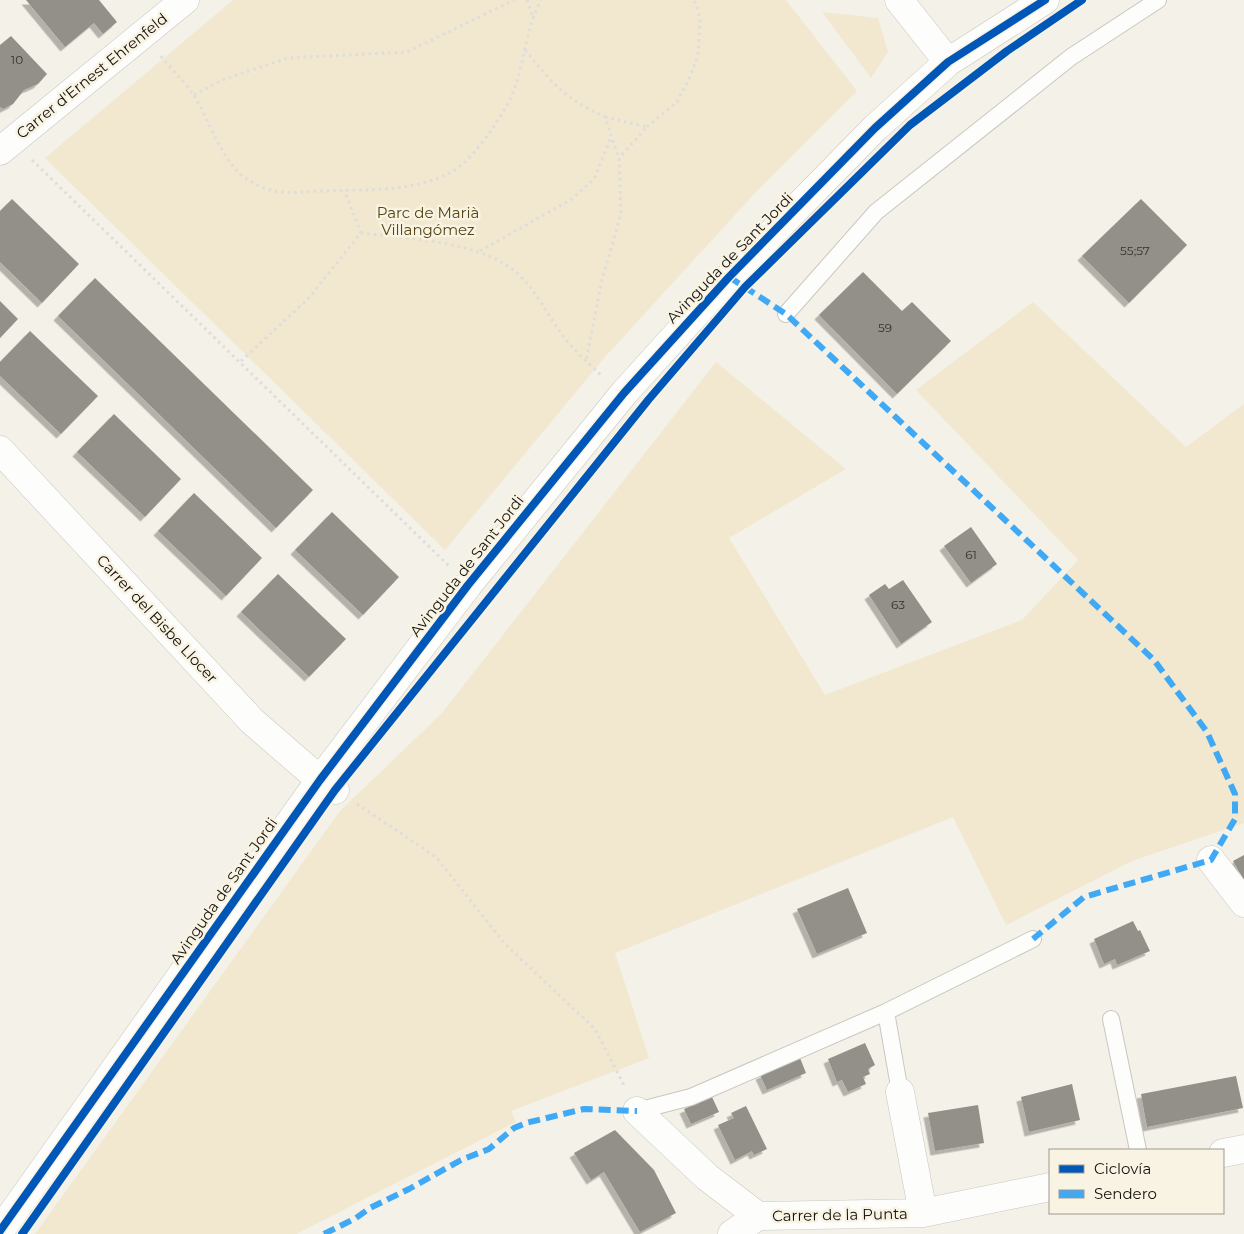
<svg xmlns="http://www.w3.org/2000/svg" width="1244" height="1234" viewBox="0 0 1244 1234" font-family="Montserrat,sans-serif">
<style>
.green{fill:#f1e8cf}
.building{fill:#93908a;filter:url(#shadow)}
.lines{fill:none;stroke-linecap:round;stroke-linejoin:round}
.lane-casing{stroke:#c9c7c0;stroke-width:18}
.street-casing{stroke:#c9c7c0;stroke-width:29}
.secondary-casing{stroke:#c9c7c0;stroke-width:29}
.path{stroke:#deddda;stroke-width:3;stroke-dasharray:2.5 4;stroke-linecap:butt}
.lane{stroke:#fdfdfc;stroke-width:16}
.street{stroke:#fdfdfc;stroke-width:28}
.secondary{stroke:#fdfdfc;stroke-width:28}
.quiet{stroke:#3fa9f5;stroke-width:6;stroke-dasharray:12 6;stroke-linecap:butt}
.cycleway-casing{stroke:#f9f3e3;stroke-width:11}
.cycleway{stroke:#0057b8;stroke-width:8}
.labels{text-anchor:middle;stroke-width:5;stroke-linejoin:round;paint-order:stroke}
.number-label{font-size:12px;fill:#34322c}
.street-label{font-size:15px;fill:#14120d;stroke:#f9f3e3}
.park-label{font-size:15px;fill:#564615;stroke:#f9f3e3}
</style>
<defs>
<filter id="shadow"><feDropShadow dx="-4.5" dy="4.5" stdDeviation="0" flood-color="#0004"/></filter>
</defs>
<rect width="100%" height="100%" fill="#f4f1e8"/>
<!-- green -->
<path class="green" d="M233,0H786L857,91L756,192L605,357L445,550L45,158Z
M822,12L878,18L888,52L871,78Z
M1033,302L1186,447L1244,404V823L1132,861L1006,925L953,817L615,953L649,1058L511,1111L516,1122L296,1234H35L340,811L442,713L716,362L846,469L729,538L825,695L1022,620L1078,560L916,390Z"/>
<!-- building -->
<path class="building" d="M26,0H99L117,22L103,34L94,23L65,47Z
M11,36L47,74L38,84L24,90L13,104L3,109L0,107V45Z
M12,199L79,264L42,303L0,262V211Z
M1141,199L1187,245L1129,303L1082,256Z
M863,272L902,311L912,302L951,341L897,394L819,315Z
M95,278L313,490L276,528L58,316Z
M0,301L18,319L0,338Z
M30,331L98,396L61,434L0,376V362Z
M114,414L181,479L145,517L77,452Z
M194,493L262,558L226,596L158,531Z
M332,512L399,577L363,615L295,550Z
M971,527L997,564L971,583L944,546Z
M278,574L346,639L309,677L241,612Z
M903,580L932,622L901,644L869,595L885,584L889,589Z
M1244,855V880L1233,861Z
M848,888L867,933L817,954L797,909Z
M1133,921L1138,931L1140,930L1150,951L1117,965L1115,959L1104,964L1094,939Z
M865,1043L875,1065L868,1069L870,1074L863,1077L866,1084L848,1092L842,1080L837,1082L828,1059Z
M800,1058L806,1073L767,1090L760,1075Z
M1236,1076L1243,1108L1147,1127L1141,1094Z
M1072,1084L1080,1120L1029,1132L1021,1097Z
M712,1097L719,1112L691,1124L684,1109Z
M978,1105L984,1143L935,1151L928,1113Z
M746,1106L767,1149L754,1155L752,1151L735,1160L718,1125L734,1118L731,1113Z
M615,1130L654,1170L676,1213L640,1232L604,1172L591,1180L574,1153Z"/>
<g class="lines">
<defs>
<path id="lane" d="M786,314L876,212L1071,57L1158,0
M886,1012L900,1092
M1111,1019L1138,1150
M637,1111L691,1097L886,1012L1033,939"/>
<path id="street" d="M0,151L185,0
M0,450L252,721L320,780L335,790
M1211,860L1244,903
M900,1092L923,1213
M637,1111L707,1177L758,1216L923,1213L1050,1187
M1223,1153L1244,1149
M732,1234L758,1216"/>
<path id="secondary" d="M899,0L948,62
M0,1231L320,780L468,585L624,393L729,277L875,128L948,62L1045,0"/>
</defs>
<!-- lane casing -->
<use href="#lane" class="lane-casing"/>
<!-- street casing -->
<use href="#street" class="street-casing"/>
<!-- secondary casing -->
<use href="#secondary" class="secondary-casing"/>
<!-- path -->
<path class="path" d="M527,0L532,15
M525,50C554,85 564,98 605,117L619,159L621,214L602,280L586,361
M161,56C171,70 186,82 195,97C209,121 219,152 238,172C247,181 263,189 275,191C291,194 307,191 324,191C366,189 415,193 453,171C472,160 495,126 506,107C525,74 523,33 541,0
M194,95L222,80L288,58L407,52L514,0
M605,117L647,127L619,158
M647,127L677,102L690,77L698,55L700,18L694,0
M32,160L449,566
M361,233C407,238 482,242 517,273C538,292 549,319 567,341C577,353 590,365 602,376
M480,251L572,199L594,179L611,137
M241,361L308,299L361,233L344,190
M357,804L436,857L504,943L595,1029L625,1087"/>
<!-- lane -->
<use href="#lane" class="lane"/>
<!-- street -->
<use href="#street" class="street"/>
<!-- secondary -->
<use href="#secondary" class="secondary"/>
<!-- quiet -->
<path class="quiet" d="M729,277L786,314L1154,660L1207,732L1235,794V819L1211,860L1084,897L1033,939
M324,1234L356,1218L370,1208L409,1189L461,1160L489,1149L514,1128L526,1123L584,1109L637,1111"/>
<defs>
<path id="cycleway" d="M0,1231L320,780L468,585L624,393L729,277L875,128L948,62L1045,0
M22,1234L335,790L649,399L745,287L910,125L1007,51L1082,0"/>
</defs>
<!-- cycleway casing -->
<use href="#cycleway" class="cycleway-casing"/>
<!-- cycleway -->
<use href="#cycleway" class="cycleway"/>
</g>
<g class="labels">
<!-- number labels -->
<g class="number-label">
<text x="17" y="64">10</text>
<text x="1135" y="255">55;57</text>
<text x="885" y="332">59</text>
<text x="971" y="559">61</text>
<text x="898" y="609">63</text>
</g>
<!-- street labels -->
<g class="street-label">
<text transform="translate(92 76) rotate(-39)" y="5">Carrer d'Ernest Ehrenfeld</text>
<text transform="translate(730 258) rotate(-46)" y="5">Avinguda de Sant Jordi</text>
<text transform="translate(467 566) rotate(-52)" y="5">Avinguda de Sant Jordi</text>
<text transform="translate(157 619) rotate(47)" y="5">Carrer del Bisbe Llocer</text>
<text transform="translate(224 891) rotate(-55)" y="5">Avinguda de Sant Jordi</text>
<text transform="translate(840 1215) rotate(-1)" y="5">Carrer de la Punta</text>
</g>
<!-- park labels -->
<g class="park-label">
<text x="428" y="218">Parc de Marià<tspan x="428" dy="17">Villangómez</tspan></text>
</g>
</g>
<!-- legend -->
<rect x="1049" y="1149" width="175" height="65" fill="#f9f3e3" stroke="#9d998d"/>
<rect x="1059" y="1165" width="25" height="8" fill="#0057b8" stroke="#9d998d"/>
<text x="1094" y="1174" font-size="15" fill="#14120d">Ciclovía</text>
<rect x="1059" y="1190" width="25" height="8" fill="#3fa9f5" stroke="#9d998d"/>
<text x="1094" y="1199" font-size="15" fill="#14120d">Sendero</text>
</svg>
